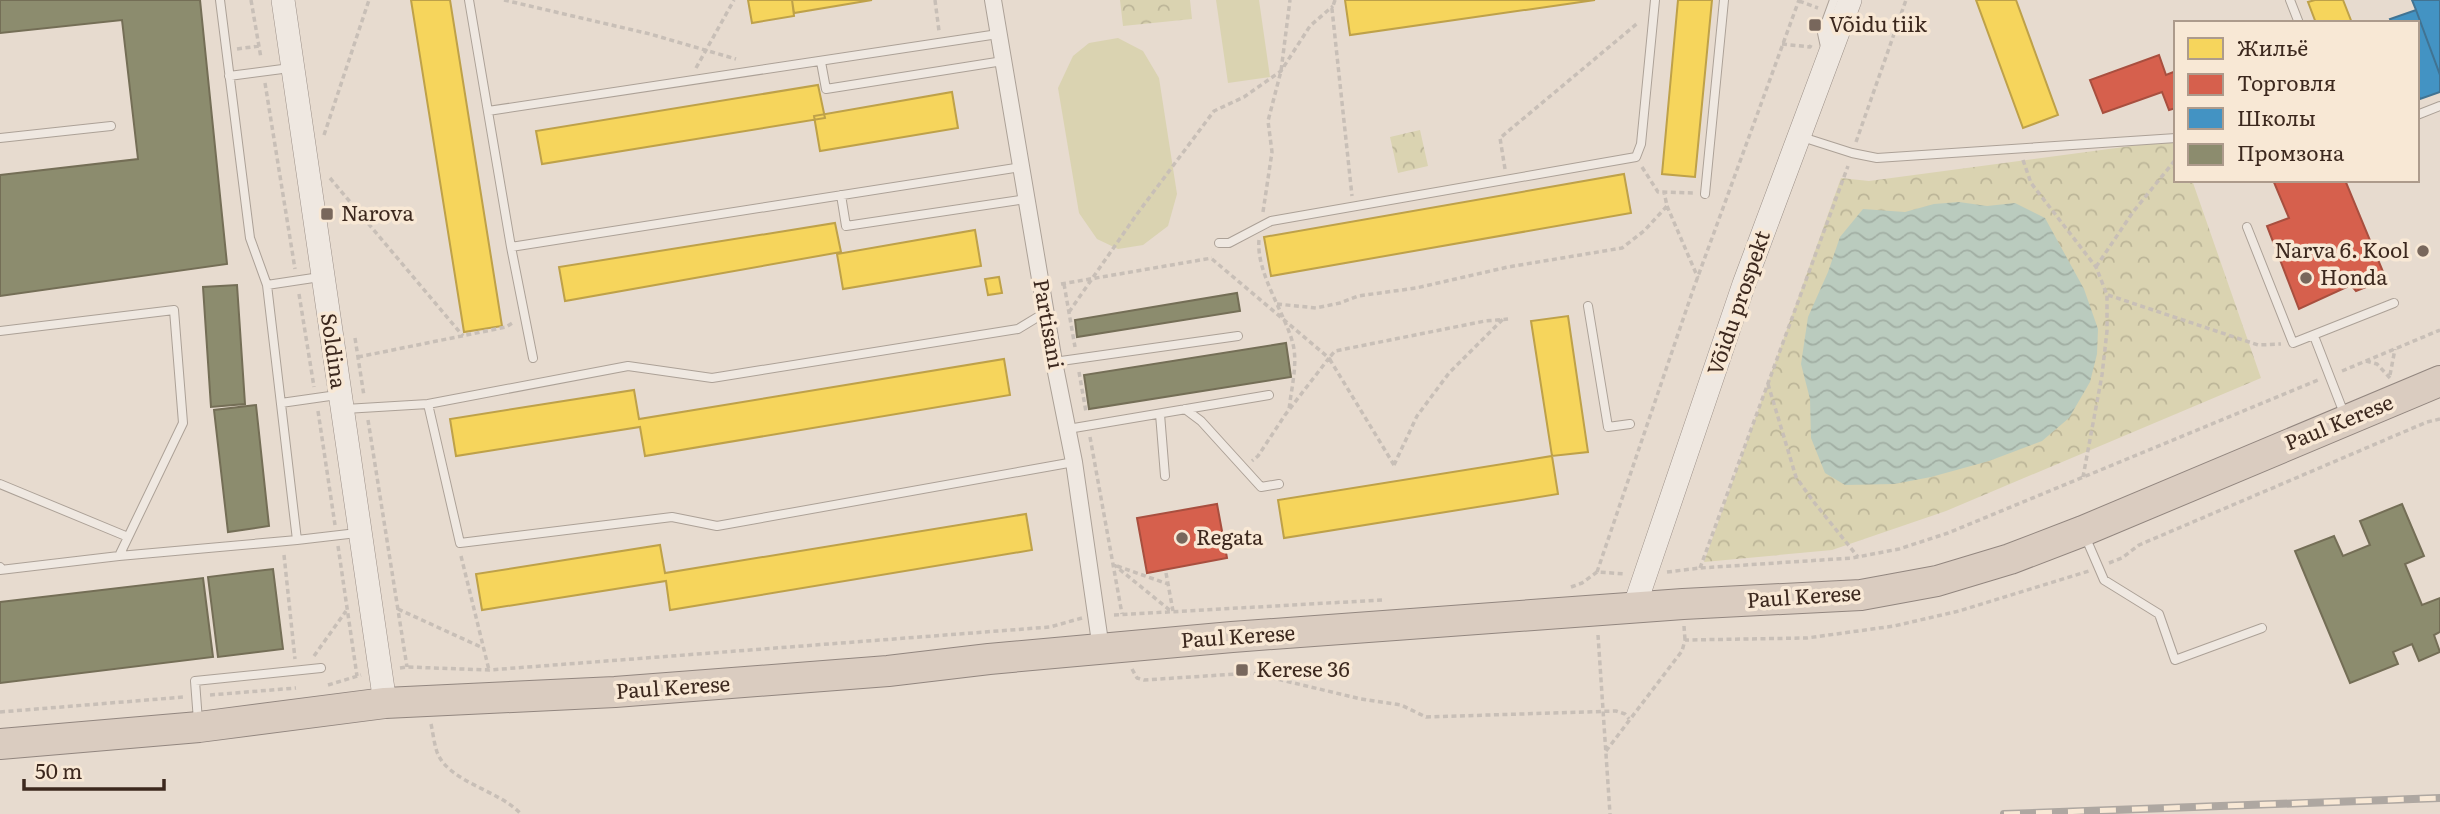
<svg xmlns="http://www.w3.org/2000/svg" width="2440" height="814" viewBox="0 0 2440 814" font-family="Literata,serif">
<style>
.park{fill:url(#park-crowns)}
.garden{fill:#dad3b1}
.water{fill:url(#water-waves)}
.homes{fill:#f6d55c;stroke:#bea149;stroke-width:2}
.shops{fill:#d6604d;stroke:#a84f3f;stroke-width:2}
.schools{fill:#4393c3;stroke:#417392;stroke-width:2}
.industry{fill:#8c8c6e;stroke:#746e56;stroke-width:2}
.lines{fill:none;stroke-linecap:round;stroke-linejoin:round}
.lane-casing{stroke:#aca197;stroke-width:10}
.street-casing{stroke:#aca197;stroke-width:18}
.secondary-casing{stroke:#9c9088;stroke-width:24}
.highway-casing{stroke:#92867f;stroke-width:32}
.path{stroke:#c8bfb7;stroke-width:3.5;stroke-dasharray:5 3.5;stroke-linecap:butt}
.lane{stroke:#efe8e1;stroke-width:8}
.street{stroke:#efe8e1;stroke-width:16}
.secondary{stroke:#efe8e1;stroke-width:23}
.highway{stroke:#daccc0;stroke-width:30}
.rail-casing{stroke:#aea7a1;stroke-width:8}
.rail{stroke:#f8e8d5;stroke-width:5;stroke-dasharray:16;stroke-linecap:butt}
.poi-dot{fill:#78675c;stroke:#f8e8d5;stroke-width:2.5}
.labels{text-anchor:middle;stroke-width:7;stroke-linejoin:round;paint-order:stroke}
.poi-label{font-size:21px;fill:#3c281e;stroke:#f8e8d5;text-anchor:start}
.street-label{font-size:21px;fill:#3c281e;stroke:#f8e8d5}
</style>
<defs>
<pattern id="park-crowns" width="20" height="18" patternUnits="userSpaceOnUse" patternTransform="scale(1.75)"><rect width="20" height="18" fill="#dad3b1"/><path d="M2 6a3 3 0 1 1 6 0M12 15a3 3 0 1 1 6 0" fill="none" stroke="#bcb598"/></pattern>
<pattern id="water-waves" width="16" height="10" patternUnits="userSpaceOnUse" patternTransform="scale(1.75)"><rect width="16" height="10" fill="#bacbbe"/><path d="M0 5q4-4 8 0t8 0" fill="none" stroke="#a1aea3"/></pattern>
</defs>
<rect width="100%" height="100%" fill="#e7dbcf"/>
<!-- park -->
<path class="park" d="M1120,0H1190L1192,19L1123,26Z
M1420,130L1428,166L1398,173L1390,137Z
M2176,140V180H2192L2261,378L1946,511L1832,550L1704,562L1841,178L1869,181Z"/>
<!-- garden -->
<path class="garden" d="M1216,0H1259L1270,77L1228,83Z
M1118,38L1143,51L1159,78L1177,194L1168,226L1143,245L1118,249L1097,239L1079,213L1058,88L1073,56L1089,43Z"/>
<!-- water -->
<path class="water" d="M1959,202L1987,206L2015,203L2045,218L2084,289L2098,329L2097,354L2090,382L2069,418L2042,441L1989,461L1931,477L1894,484L1845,485L1825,473L1811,438L1810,399L1801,364L1808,317L1828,272L1840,237L1863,209L1905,212L1934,204Z"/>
<!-- homes -->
<path class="homes" d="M411,0H450L502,326L464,332Z
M748,0H792L794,16L752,23Z
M792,0H872L794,13Z
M1345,0H1595L1350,35Z
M1678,0H1712L1695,177L1662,174Z
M1976,0H2016L2058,115L2023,128Z
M2315,0H2343L2352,23H2316L2308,2Z
M818,85L825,118L542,164L536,131Z
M952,92L958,128L820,151L814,116Z
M1624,174L1631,213L1271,276L1264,237Z
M835,223L841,252L565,301L559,267Z
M975,230L981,266L843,289L837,254Z
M999,277L1002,293L988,295L985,279Z
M1568,316L1588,452L1552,456L1531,321Z
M1004,359L1010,395L645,456L640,427L456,456L450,419L634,390L639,419Z
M1552,456L1558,494L1284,538L1278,500Z
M1026,514L1032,550L670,610L666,581L482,610L476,574L660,545L665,573Z"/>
<!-- shops -->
<path class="shops" d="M2159,55L2166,75L2176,71V108L2169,110L2162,92L2103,113L2090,80Z
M2273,180H2345L2386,279L2356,291L2351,285L2299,309L2267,226L2289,218Z
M1217,504L1227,558L1147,573L1137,518Z"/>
<!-- schools -->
<path class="schools" d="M2412,0H2440V75L2416,10Z
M2416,10L2440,75V92L2420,99L2417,92V23H2392L2390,19Z"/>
<!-- industry -->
<path class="industry" d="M0,0H200L227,264L0,296V175L138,159L122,20L0,33Z
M237,285L245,404L211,407L203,287Z
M1237,293L1240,311L1077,337L1075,320Z
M1286,343L1291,377L1089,409L1084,375Z
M256,405L269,526L228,532L214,410Z
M2402,504L2424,556L2405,564L2422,605L2440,598V632L2434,635L2440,652L2419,661L2412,644L2393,652L2398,664L2350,683L2295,551L2334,536L2343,556L2370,545L2360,521Z
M273,569L283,649L218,657L208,577Z
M203,578L213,657L0,683V602Z"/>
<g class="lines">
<defs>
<path id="lane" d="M220,0L250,238L267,285L297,540L357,533
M469,0L511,247L533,358
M2290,0L2299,23
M1825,47L1822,33L1834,0
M821,62L826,89L1003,61
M229,76L290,68
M488,111L998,34
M2417,115L2440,106
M1802,137L1852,153L1877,158L2176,138
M0,138L111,126
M1705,194L1724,0
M841,195L846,226L1026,199
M2247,227L2293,343L2394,303
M1219,243H1229L1271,221L1636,157L1641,144L1655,0
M511,247L1021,167
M267,285L320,277
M1588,306L1608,427L1630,424
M0,331L174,310L183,423L119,556L297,540
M2314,336L2345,416
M1054,362L1238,336
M281,403L337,395
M428,404L460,543L672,517L717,526L1074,462
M345,409L428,404L628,366L712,378L1018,329L1046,312
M1185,409L1201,421L1261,487L1279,484
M1160,414L1165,476
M1068,429L1269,395
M0,484L128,537
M2085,536L2104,580L2159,614L2175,660L2262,628
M0,567V570L119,556
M198,721L195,681L321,668"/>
<path id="street" d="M993,0L1054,362L1074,462L1101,649"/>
<path id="secondary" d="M283,0L385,703
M1634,608L1744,284L1850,0"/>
<path id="highway" d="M0,744L199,727L385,703L615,692L888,671L989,659L1232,637L1683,604L1861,595L1937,581L2010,559L2083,531L2440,381"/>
</defs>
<!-- lane casing -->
<use href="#lane" class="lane-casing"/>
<!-- street casing -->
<use href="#street" class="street-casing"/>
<!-- secondary casing -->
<use href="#secondary" class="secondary-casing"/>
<!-- highway casing -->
<use href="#highway" class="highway-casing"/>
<!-- path -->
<path class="path" d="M251,0L261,58
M504,0L650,34L736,59
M935,0L939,31
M1335,0L1332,9L1352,196
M1799,1L1818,8
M1782,44L1810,47L1811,45
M237,49L259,46
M696,68L734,0
M265,83L295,269
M324,135L369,0
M1856,142L1906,0
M2023,160L2031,183L2096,267L2107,295V331L2102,375L2083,477
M1642,167L1658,192L1694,193
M1505,169L1500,138L1639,22
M330,178L463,336
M1667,206L1698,278
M1263,212L1272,152L1268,121L1281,71L1290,0
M1259,240C1256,273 1285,313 1293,344C1298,365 1291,389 1289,410
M1212,259L1329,358L1285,415L1258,456L1252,461
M2096,267L2133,212L2176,159
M1061,284L1212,258
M1064,284L1075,347
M299,294L314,387
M2108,295L2258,345L2281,344
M1277,304L1316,308L1340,303L1358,296L1416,288L1508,267L1622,248L1644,231L1667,206L1664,192
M1069,312L1137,214L1214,111L1244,97L1281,71L1310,26L1333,6
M355,338L364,396
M358,357L506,327L514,322
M2366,361L2377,364L2390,378
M2342,371L2440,330
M1079,372L1086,412
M2390,375L2395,349
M1768,384L1796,477L1813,501L1858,557
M318,411L335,525
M368,420L407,667
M1090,437L1122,614
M1394,465L1329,358L1335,351L1485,321L1508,319
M1394,465L1417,416L1449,373L1503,319
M338,546L357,676
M284,555L295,659
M461,556L489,670
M2109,563L2122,558L2139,545L2427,422L2440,419
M1113,564L1172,612
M1117,566L1168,584
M1700,568L1848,166
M1597,572L1693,290L1799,0
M1667,572L1700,568L1852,558L1899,549L1948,533L2318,380
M1166,573L1173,611
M1571,587L1582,583L1597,572L1625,574
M398,609L483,648
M1114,615L1382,600
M1684,626L1685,640
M1598,635L1610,814
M314,656L346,611
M400,668L407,667L489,670L1050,627L1082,618
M1132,669L1137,678L1144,680L1252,673L1361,699L1401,705L1426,717L1616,711L1625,714L1629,719
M328,685L361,675
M210,695L296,688
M0,712L184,697
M431,724C433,733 434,743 437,752C448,782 499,790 521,814
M1606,751L1682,651L1685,640L1807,638L1894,626L1959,611L2089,571"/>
<!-- lane -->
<use href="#lane" class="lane"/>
<!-- street -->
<use href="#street" class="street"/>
<!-- secondary -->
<use href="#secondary" class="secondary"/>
<!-- highway -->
<use href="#highway" class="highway"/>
<defs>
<path id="rail" d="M2004,814L2440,798"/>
</defs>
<!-- rail casing -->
<use href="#rail" class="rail-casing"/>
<!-- rail -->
<use href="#rail" class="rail"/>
</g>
<!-- markers -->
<g class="poi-dot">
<rect x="1808" y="18" width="14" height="14" rx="3.5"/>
<rect x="320" y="207" width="14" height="14" rx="3.5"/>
<circle cx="2423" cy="251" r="7"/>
<circle cx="2306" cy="278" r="7"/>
<circle cx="1182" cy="538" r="7"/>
<rect x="1235" y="663" width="14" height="14" rx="3.5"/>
</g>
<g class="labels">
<!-- poi labels -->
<g class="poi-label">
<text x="1829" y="32">Võidu tiik</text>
<text x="341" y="221">Narova</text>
<text x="2409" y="258" text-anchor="end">Narva 6. Kool</text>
<text x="2320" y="285">Honda</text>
<text x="1196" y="545">Regata</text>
<text x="1256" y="677">Kerese 36</text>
</g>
<!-- street labels -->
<g class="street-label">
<text transform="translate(1739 303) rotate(-71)" y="7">Võidu prospekt</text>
<text transform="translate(1048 324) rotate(80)" y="7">Partisani</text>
<text transform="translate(333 351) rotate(82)" y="7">Soldina</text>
<text transform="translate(2339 423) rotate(-22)" y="7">Paul Kerese</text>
<text transform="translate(1804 597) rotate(-4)" y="7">Paul Kerese</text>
<text transform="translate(1238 637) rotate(-4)" y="7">Paul Kerese</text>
<text transform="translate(673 688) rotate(-4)" y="7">Paul Kerese</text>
</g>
</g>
<!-- legend -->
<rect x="2174" y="21" width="245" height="161" fill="#f8e8d5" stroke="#ad9b8c" stroke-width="2"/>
<rect x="2188" y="38" width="35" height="21" fill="#f6d55c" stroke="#ad9b8c" stroke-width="2"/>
<text x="2237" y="56" font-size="21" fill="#3c281e">Жильё</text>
<rect x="2188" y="74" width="35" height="21" fill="#d6604d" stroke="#ad9b8c" stroke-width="2"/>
<text x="2237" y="91" font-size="21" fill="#3c281e">Торговля</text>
<rect x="2188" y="108" width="35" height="21" fill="#4393c3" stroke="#ad9b8c" stroke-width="2"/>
<text x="2237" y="126" font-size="21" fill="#3c281e">Школы</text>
<rect x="2188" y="144" width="35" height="21" fill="#8c8c6e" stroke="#ad9b8c" stroke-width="2"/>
<text x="2237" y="161" font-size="21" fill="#3c281e">Промзона</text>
<!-- scale -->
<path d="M24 779v10h140v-10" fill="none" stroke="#3c281e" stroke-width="3.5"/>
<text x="35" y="779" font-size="21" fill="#3c281e" stroke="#f8e8d5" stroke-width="5" paint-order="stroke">50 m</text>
</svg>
